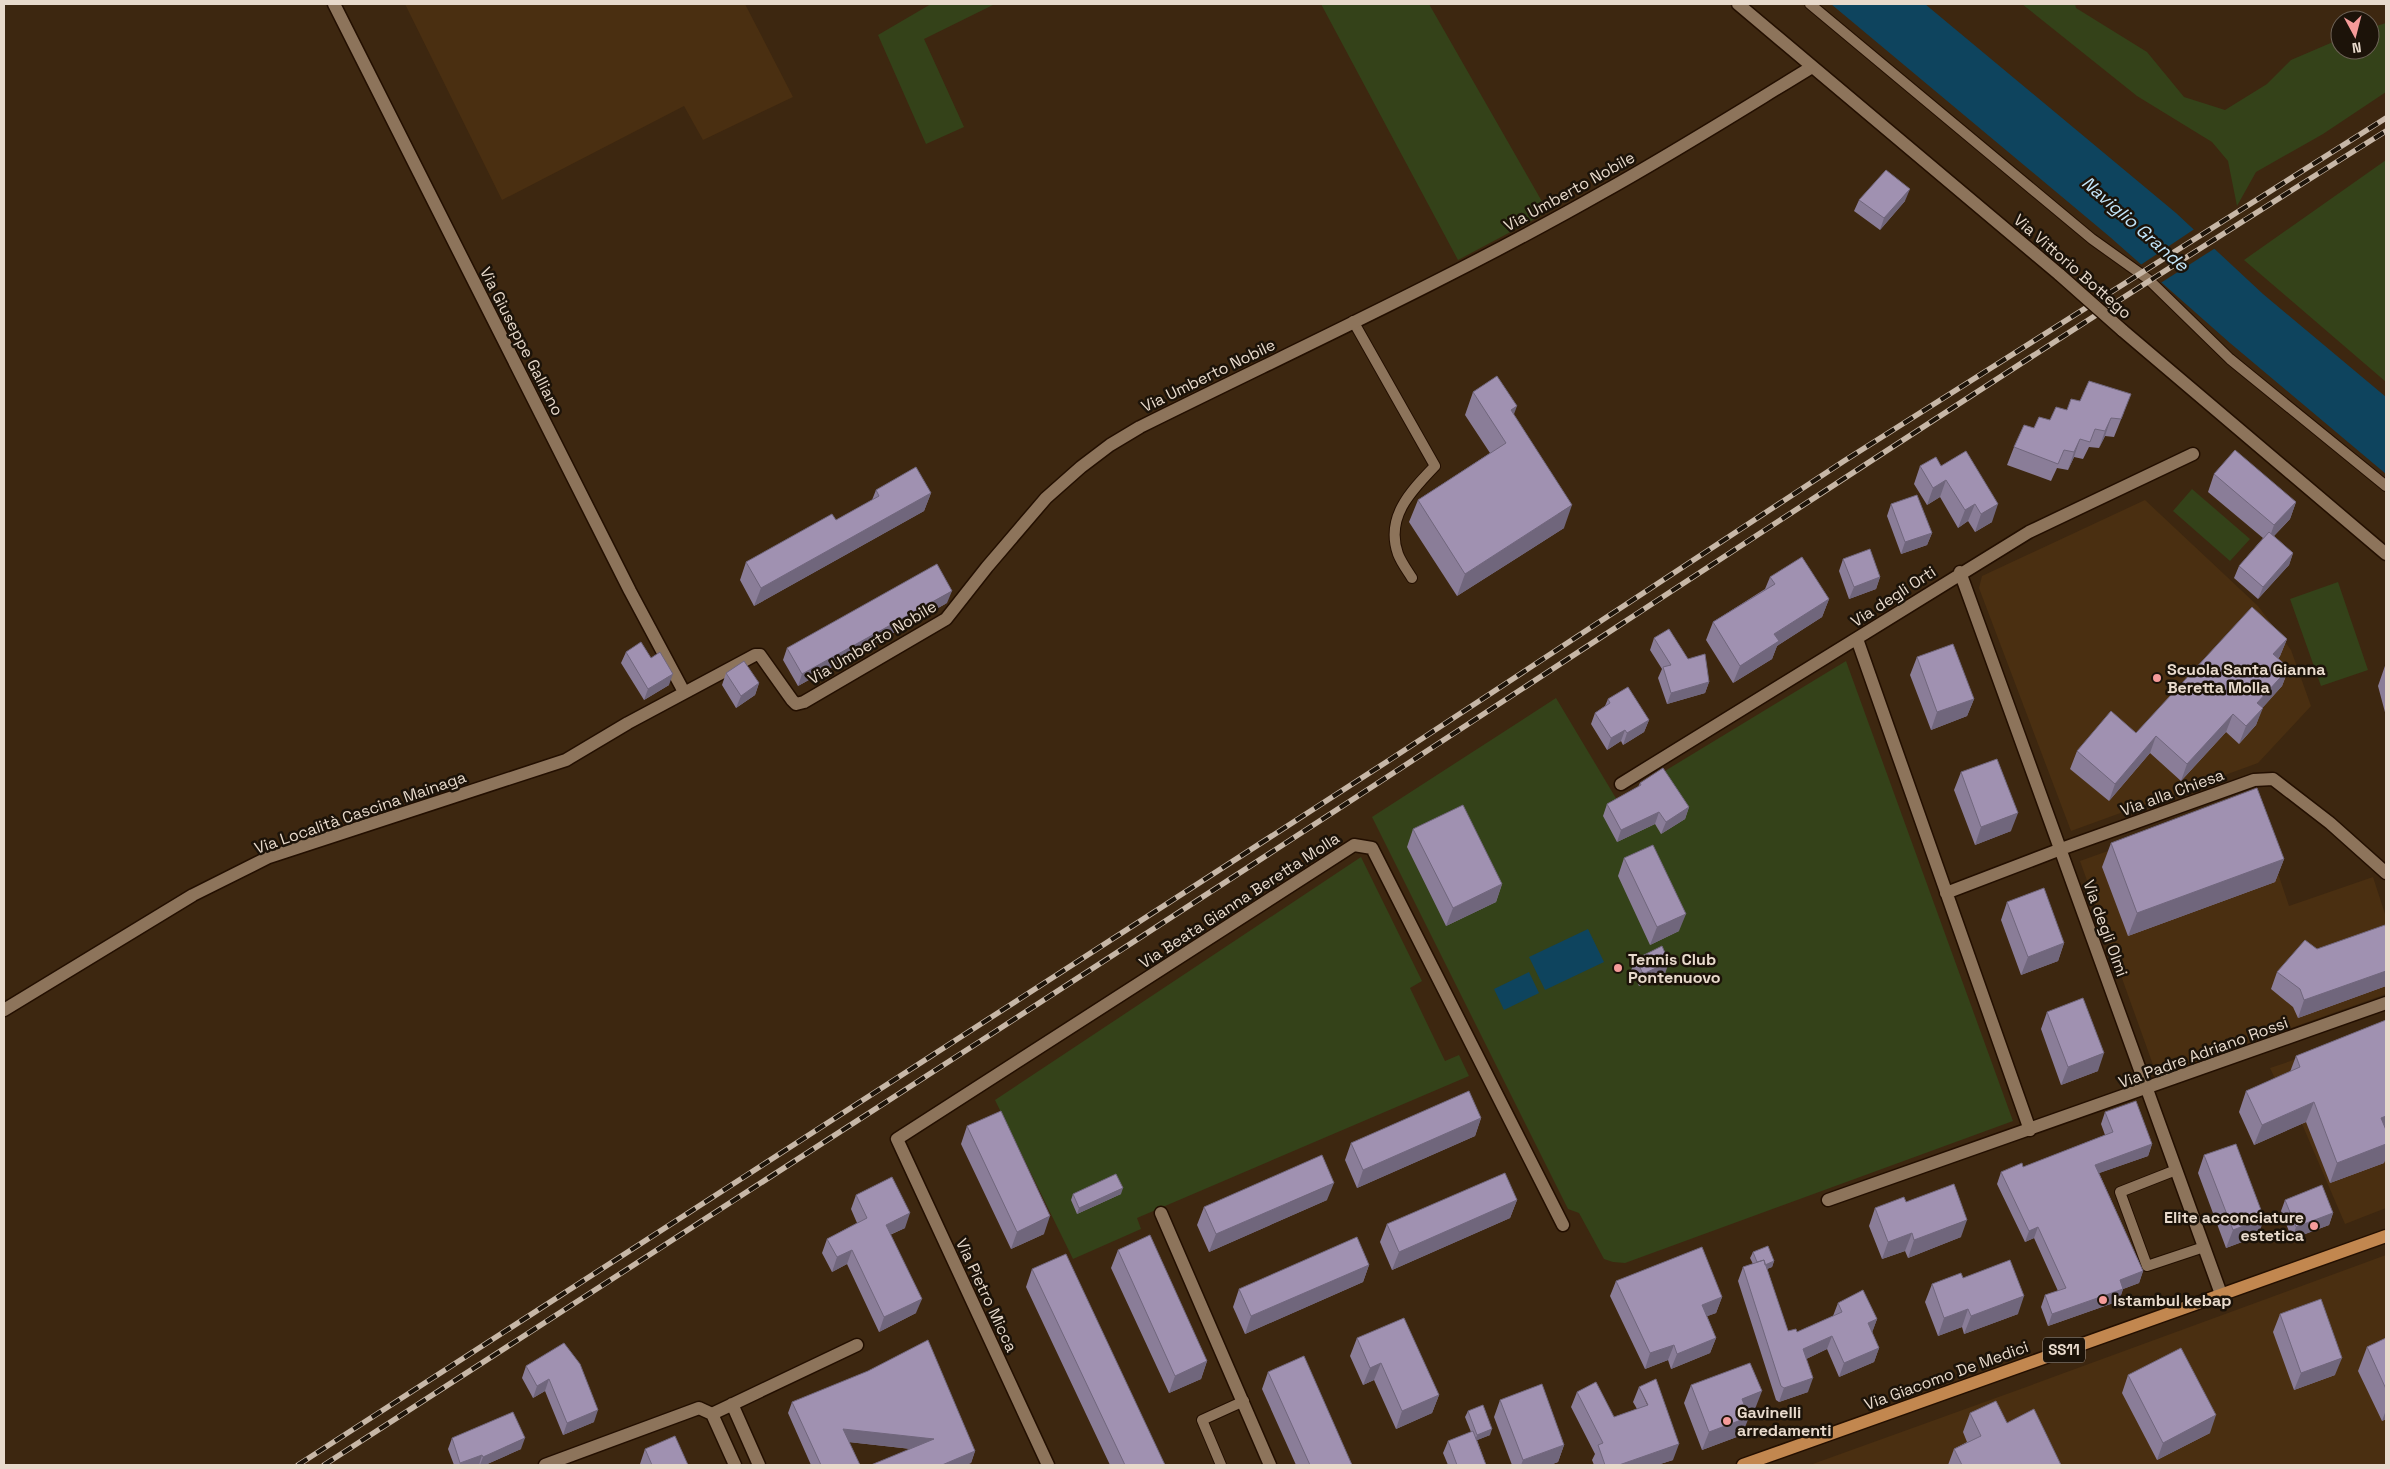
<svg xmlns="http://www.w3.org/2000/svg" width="2390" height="1469" viewBox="0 0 2390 1469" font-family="'Space Grotesk',sans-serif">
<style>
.built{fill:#4a2f11}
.green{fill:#344219}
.water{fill:#0e445e}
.pier{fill:#3d2710}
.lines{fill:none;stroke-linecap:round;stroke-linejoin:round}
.lane-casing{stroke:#230f00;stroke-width:12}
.street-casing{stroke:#230f00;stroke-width:15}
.secondary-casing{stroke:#230f00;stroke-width:15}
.primary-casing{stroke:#230f00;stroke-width:15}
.lane{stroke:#8d745b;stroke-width:10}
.street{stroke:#8d745b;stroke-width:12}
.secondary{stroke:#8d745b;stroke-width:12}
.primary{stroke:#c2874f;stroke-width:12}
.rail-casing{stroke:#c7b7a7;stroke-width:5.5}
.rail{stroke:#1c1309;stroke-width:4;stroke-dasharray:11;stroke-linecap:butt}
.secondary-bridge-casing{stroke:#230f00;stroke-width:15;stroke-linecap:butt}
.secondary-bridge{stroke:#8d745b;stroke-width:12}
.wall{fill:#8a7d98}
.shaded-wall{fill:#70667c}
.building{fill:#a091b1;stroke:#70667c}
.poi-dot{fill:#f59b99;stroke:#1c1309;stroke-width:2}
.labels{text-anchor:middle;stroke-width:5;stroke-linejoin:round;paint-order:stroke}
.shield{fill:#1c1309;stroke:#ab9e92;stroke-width:1}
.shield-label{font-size:15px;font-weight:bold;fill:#e8dacc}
.street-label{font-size:16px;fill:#e8dacc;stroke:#1c1309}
.poi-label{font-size:16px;font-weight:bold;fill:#e8dacc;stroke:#1c1309;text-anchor:start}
.water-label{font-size:18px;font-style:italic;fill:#c3e6fb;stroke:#1c1309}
</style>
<rect width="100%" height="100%" fill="#3d2710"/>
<!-- built -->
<path class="built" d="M405,4H745L793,97L703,140L684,106L502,200Z
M2145,500L2258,606L2291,650L2311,706L2258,763L2071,831L1979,588L1982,576Z
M2253,799L2289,906L2373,877L2386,917V994L2157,1076L2080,861Z
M2386,1029V1208L2345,1224L2302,1124L2297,1126L2270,1068Z
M2386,1255V1465H1810L2018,1390Z"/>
<!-- green -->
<path class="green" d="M931,4H995L924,39L964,127L926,144L878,35Z
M1321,4H1429L1548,212L1458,260Z
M2022,4H2075L2076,8L2147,52L2184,97L2225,110L2267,84L2291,60L2340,39V50H2370V28L2386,23V92L2323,134L2256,172L2237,206L2228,161L2212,142L2137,96Z
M2386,160V382L2244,260Z
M2192,489L2250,539L2230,561L2173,511Z
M2338,582L2368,670L2321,686L2290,599Z
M1846,661L2013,1121L1625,1263L1613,1262L1604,1259L1579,1213L1568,1209L1372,817L1556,698L1617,800Z
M1361,857L1422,981L1410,988L1445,1061L1459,1055L1469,1076L1137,1218L1141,1229L1073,1259L995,1100Z"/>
<!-- water -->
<path class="water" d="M1831,4H1925L2176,213L2263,294L2386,397V474L2230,343L2110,237Z
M1588,929L1604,962L1545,990L1529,957Z
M1529,972L1539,993L1504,1010L1494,989Z"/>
<!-- pier -->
<path class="pier" d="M2196,228L2217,247L2159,284L2139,266Z"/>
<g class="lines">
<defs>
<path id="lane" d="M1810,4L2092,239L2148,279L2230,359L2386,486
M1353,321L1435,466C1411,491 1385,517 1398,554C1401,562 1407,570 1412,578
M2176,1170L2120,1192L2147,1266L2204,1247
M1221,1465L1202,1420L1244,1401"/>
<path id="street" d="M334,4L630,591L684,692
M1960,572L2221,1294
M1857,639L2030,1130
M1621,784L2029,532L2193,454
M1946,893L2061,849L2254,780L2273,779L2330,823L2386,873
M4,1010L193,895L269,857L566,760L628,723L755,655H760L792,700L796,704L804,702L946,619L987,567L1046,498L1081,467L1110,445L1140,427C1295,350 1454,277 1605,191C1675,152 1743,109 1812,67
M1828,1200L2386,1003
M1161,1213L1270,1465
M732,1404L759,1465
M712,1414L735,1465
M545,1465L699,1408L712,1414L857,1345
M1048,1465L897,1139L1354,845L1372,848L1563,1225"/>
<path id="secondary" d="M1738,4L2060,275
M2122,330L2386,554"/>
<path id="primary" d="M1743,1465L2386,1236"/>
</defs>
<!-- lane casing -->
<use href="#lane" class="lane-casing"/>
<!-- street casing -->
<use href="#street" class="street-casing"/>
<!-- secondary casing -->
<use href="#secondary" class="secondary-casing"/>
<!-- primary casing -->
<use href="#primary" class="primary-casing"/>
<!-- lane -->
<use href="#lane" class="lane"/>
<!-- street -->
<use href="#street" class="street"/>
<!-- secondary -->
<use href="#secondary" class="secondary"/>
<!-- primary -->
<use href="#primary" class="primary"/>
<defs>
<path id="rail" d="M298,1465L1391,759L1844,461L2386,118
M324,1465C649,1255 974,1046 1298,835C1660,600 2020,360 2386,131"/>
</defs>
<!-- rail casing -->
<use href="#rail" class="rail-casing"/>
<!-- rail -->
<use href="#rail" class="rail"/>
<defs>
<path id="secondary-bridge" d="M2060,275L2122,330"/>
</defs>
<!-- secondary-bridge casing -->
<use href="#secondary-bridge" class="secondary-bridge-casing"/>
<!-- secondary-bridge -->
<use href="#secondary-bridge" class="secondary-bridge"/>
</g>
<!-- wall -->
<path class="wall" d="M1859,200L1905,201L1880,230L1854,211Z
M1473,392L1514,415L1564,528L1457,596L1409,522L1418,500L1490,453L1465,415Z
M2067,410L2124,412L2114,437L2105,436L2099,448L2089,447L2083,459L2074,457L2068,470L2057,468L2051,481L2007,465L2014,447L2034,428L2050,420Z
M1920,466H1941L1992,522L1975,532L1968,521L1958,528L1940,497L1927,505L1914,484Z
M2214,474L2296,502L2290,519L2274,536L2293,553L2289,565L2258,599L2234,578L2239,566L2263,538L2208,492Z
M876,490L931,493L924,511L754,606L740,580L746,562L836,520L872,500Z
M1891,504L1932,533L1927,545L1901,554L1887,516Z
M1843,559L1880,577L1876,589L1849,599L1839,571Z
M1770,577L1829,599L1822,617L1777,646L1772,659L1733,683L1706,640L1713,622L1765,589Z
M947,603L798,686L783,660L787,648Z
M1654,638L1688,659L1709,682L1705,693L1667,704L1658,678L1662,669L1650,650Z
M2287,639L2280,656L2278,659L2289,668L2282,686L2262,708L2256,725L2239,744L2226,732L2181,781L2150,753L2109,801L2070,769L2077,751L2136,733Z
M626,652L651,658L669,685L644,700L621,663Z
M1917,657L1974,699L1967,716L1931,730L1910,675Z
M2386,663V716L2378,686Z
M726,673L759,683L755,695L736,708L722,685Z
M1608,699L1649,720L1644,732L1623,745L1621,741L1607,750L1591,724L1595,713L1605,706Z
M1961,772L2011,831L1975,845L1954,790Z
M1640,783L1689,807L1685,819L1661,834L1655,824L1617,842L1603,816L1607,804L1638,787Z
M1413,829L1502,884L1496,902L1446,926L1407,847Z
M2111,843L2284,859L2275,882L2128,936L2102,867Z
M1624,858L1679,931L1650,945L1618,876Z
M2007,902L2064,943L2058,961L2021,975L2001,920Z
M2386,929V986L2298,1018L2293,1007L2271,989L2277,972L2317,949Z
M1636,959L1665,974L1639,986L1631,970Z
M2047,1012L2098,1071L2061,1085L2041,1029Z
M2386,1020V1156L2384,1163L2330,1183L2306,1122L2254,1145L2239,1112L2246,1091L2290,1072L2296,1056Z
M2105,1112L2152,1144L2148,1156L2099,1173L2143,1271L2139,1283L2123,1289L2119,1301L2048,1326L2041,1307L2045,1295L2058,1291L2034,1238L2025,1242L1997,1184L2001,1172L2023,1167L2105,1135L2101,1124Z
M1481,1118L1475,1136L1357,1188L1345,1160L1351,1143Z
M967,1126L1044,1234L1011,1249L961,1144Z
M2204,1155L2264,1218L2258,1236L2226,1248L2198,1173Z
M1073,1194H1121L1077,1214L1071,1200Z
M856,1195L905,1228L890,1235L916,1313L879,1332L847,1264L832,1272L822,1253L827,1239L857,1223L851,1209Z
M1327,1200L1209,1252L1197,1225L1204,1207Z
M1517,1200L1510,1218L1392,1270L1380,1242L1387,1224Z
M2285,1200L2333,1213L2329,1225L2292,1239L2281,1211Z
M1906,1202L1961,1237L1908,1258L1905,1251L1882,1259L1869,1226L1875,1208Z
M1118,1250L1207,1361L1201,1379L1169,1393L1111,1268Z
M1753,1252L1774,1261L1772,1267L1767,1269L1788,1331L1797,1332L1833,1316L1838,1303L1877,1319L1872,1332L1879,1348L1874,1362L1839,1377L1827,1349L1806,1359L1808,1392L1779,1402L1776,1400L1738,1281L1743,1267L1753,1264L1750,1258Z
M1369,1265L1363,1282L1245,1334L1233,1307L1239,1289Z
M1032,1269L1165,1465H1110L1026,1287Z
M1963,1278L2018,1314L1964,1334L1962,1327L1938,1336L1925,1302L1932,1284Z
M1616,1281L1722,1297L1716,1313L1707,1316L1716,1338L1710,1353L1671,1369L1668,1360L1645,1369L1610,1296Z
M2280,1314L2335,1375L2294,1390L2273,1332Z
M1357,1338L1439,1395L1432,1413L1396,1429L1374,1380L1363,1385L1350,1356Z
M2386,1338V1419L2382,1421L2358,1371L2367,1347Z
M580,1364L594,1422L563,1435L545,1391L533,1398L522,1378L526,1366Z
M1268,1372L1352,1465H1296L1262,1389Z
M2128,1375L2210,1433L2157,1460L2122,1393Z
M1691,1385L1755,1409L1747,1412L1742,1435L1702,1450L1684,1403Z
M1639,1387L1673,1460L1657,1465H1594L1592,1460L1595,1454L1571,1407L1577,1392L1614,1417L1637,1409L1633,1402Z
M1500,1400L1564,1445L1558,1462L1550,1465H1512L1494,1417Z
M792,1402L975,1451L971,1463L965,1465H871L911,1449L849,1442L860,1465H811L788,1413Z
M1468,1411L1490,1435L1477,1440L1486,1465H1448L1443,1453L1448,1441L1471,1432L1465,1417Z
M1970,1413L2007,1423L2061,1465H1948L1954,1449L1967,1442L1963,1432Z
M452,1438L521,1449L485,1465H454L448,1449Z
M645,1449L688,1465H640V1464Z"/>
<!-- shaded-wall -->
<path class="shaded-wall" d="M1910,189L1905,201L1880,230L1884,218Z
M1517,406L1509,428L1511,410Z
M2111,418L2105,436L2099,448L2105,431Z
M2080,439L2074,457L2068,470L2074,452Z
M1946,480L1940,497L1927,505L1933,488Z
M931,493L924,511L754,606L761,588Z
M2296,502L2290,519L2268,542L2274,525Z
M1975,504L1968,521L1958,528L1965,510Z
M1998,504L1992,522L1975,532L1981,514Z
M1572,505L1564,528L1457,596L1465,574Z
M1932,533L1927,545L1901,554L1905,542Z
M2293,553L2289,565L2258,599L2263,587Z
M1880,577L1876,589L1849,599L1854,587Z
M952,591L947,603L798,686L802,674Z
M1829,599L1822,617L1777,646L1772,659L1733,683L1740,666L1774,634Z
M2287,639L2280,656L2266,672L2273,654Z
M2289,668L2282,686L2251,721L2257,703Z
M673,674L669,685L644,700L648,689Z
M1709,682L1705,693L1667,704L1671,693Z
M759,683L755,695L736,708L741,696Z
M1974,699L1967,716L1931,730L1937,712Z
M2263,708L2256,725L2239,744L2246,726Z
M2233,714L2226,732L2181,781L2187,764Z
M1649,720L1644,732L1623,745L1627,733Z
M1625,730L1621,741L1607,750L1611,738Z
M2156,736L2150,753L2109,801L2115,784Z
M1689,807L1685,819L1661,834L1666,822Z
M1659,812L1655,824L1617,842L1621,830Z
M2018,813L2011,831L1975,845L1981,827Z
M2284,859L2275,882L2128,936L2137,913Z
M1502,884L1496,902L1446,926L1453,908Z
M1686,914L1679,931L1650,945L1657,927Z
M2064,943L2058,961L2021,975L2028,957Z
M1669,962L1665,974L1639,986L1643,974Z
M2386,971V986L2298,1018L2304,1000Z
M2104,1053L2098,1071L2061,1085L2068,1067Z
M2314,1102L2306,1122L2254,1145L2262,1125Z
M2386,1116V1133L2381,1118Z
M1481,1118L1475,1136L1357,1188L1363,1170Z
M2152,1144L2148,1156L2091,1176L2095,1165Z
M2386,1144V1156L2384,1163L2330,1183L2337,1163Z
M1334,1183L1327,1200L1209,1252L1216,1234Z
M1123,1188L1121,1194L1077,1214L1079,1208Z
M1517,1200L1510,1218L1392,1270L1399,1252Z
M910,1213L905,1228L880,1239L886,1225Z
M2333,1213L2329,1225L2292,1239L2296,1227Z
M1050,1216L1044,1234L1011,1249L1017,1232Z
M2264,1218L2258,1236L2226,1248L2233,1230Z
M1967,1220L1961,1237L1908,1258L1914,1240Z
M2038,1227L2034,1238L2025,1242L2029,1231Z
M1912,1233L1905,1251L1882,1259L1888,1242Z
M852,1250L847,1264L832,1272L837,1257Z
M1774,1261L1772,1267L1756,1273L1759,1267Z
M1369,1265L1363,1282L1245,1334L1251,1316Z
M2143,1271L2139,1283L2115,1292L2120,1280Z
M2123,1289L2119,1301L2048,1326L2052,1314Z
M2024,1296L2018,1314L1964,1334L1971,1316Z
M1722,1297L1716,1313L1697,1320L1702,1305Z
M922,1299L916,1313L879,1332L884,1317Z
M1968,1309L1962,1327L1938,1336L1944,1318Z
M1877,1319L1872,1333L1868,1323Z
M1832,1336L1827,1349L1798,1363L1803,1349Z
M1716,1338L1710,1353L1671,1369L1677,1354Z
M1674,1345L1668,1360L1645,1369L1650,1353Z
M1879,1348L1874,1362L1839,1377L1844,1363Z
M2342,1358L2335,1375L2294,1390L2301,1373Z
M1207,1361L1201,1379L1169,1393L1175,1376Z
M1381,1363L1374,1380L1363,1385L1370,1368Z
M1813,1378L1808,1392L1779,1402L1784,1388Z
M549,1379L545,1391L533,1398L537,1386Z
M1762,1391L1755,1409L1735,1417L1742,1399Z
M1439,1395L1432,1413L1396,1429L1402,1411Z
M598,1410L594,1422L563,1435L567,1423Z
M2386,1410V1419L2382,1421Z
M2216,1415L2210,1433L2157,1460L2163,1443Z
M1749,1417L1742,1435L1702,1450L1709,1432Z
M843,1429L934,1439L930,1451L839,1441Z
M1492,1429L1490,1435L1475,1441L1477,1435Z
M525,1438L521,1449L485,1465H480L483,1457Z
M1679,1444L1673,1460L1657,1465H1619Z
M1564,1445L1558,1462L1550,1465H1521L1523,1460Z
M975,1451L971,1463L965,1465H942Z
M482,1455L479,1465H459L460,1463Z"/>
<!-- building -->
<path class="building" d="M1886,170L1910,189L1884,218L1859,200Z
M1497,376L1517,406L1511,410L1572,505L1465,574L1418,500L1506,443L1473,392Z
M2089,381L2131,394L2121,419L2111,418L2105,431L2095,429L2090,442L2080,439L2074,452L2064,450L2058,464L2014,447L2024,425L2034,428L2039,417L2050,420L2056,407L2067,410L2071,399L2080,401Z
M2235,450L2296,502L2274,525L2214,474Z
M1966,451L1998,504L1981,514L1975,504L1965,510L1946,480L1933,488L1920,466L1936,457L1941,466Z
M916,467L931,493L761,588L746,562L832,514L836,520L879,496L876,490Z
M1917,495L1932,533L1905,542L1891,504Z
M2269,532L2293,553L2263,587L2239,566Z
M1870,549L1880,577L1854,587L1843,559Z
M1802,557L1829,599L1774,634L1779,641L1740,666L1713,622L1775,584L1770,577Z
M937,564L952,591L802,674L787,648Z
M2252,607L2287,639L2273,654L2289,668L2257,703L2263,708L2246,726L2233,714L2187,764L2156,736L2115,784L2077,751L2111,711L2136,733Z
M1669,629L1688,659L1705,654L1709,682L1671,693L1663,667L1671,665L1654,638Z
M641,642L651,658L660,652L673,674L648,689L626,652Z
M1953,644L1974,699L1937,712L1917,657Z
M744,661L759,683L741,696L726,673Z
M1628,687L1649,720L1627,733L1625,730L1611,738L1595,713L1610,703L1608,699Z
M1997,759L2018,813L1981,827L1961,772Z
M1663,768L1689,807L1666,822L1659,812L1621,830L1607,804L1641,785L1640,783Z
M2257,788L2284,859L2137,913L2111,843Z
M1463,805L1502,884L1453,908L1413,829Z
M1653,845L1686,914L1657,927L1624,858Z
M2044,888L2064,943L2028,957L2007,902Z
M2385,925L2386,929V971L2304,1000L2300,989L2277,972L2305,940L2317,949Z
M1662,946L1669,962L1643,974L1636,959Z
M2083,998L2104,1053L2068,1067L2047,1012Z
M2386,1020V1116L2381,1118L2386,1130V1144L2337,1163L2314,1102L2262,1125L2246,1091L2300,1067L2296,1056Z
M1469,1091L1481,1118L1363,1170L1351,1143Z
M2136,1101L2152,1144L2095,1165L2143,1271L2120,1280L2123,1289L2052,1314L2045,1295L2066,1288L2038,1227L2029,1231L2001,1172L2022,1163L2023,1167L2113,1132L2105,1112Z
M1001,1111L1050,1216L1017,1232L967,1126Z
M2236,1144L2264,1218L2233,1230L2204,1155Z
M1322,1155L1334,1183L1216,1234L1204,1207Z
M1505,1173L1517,1200L1399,1252L1387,1224Z
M1116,1174L1123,1188L1079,1208L1073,1194Z
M892,1177L910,1213L886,1225L922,1299L884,1317L852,1250L837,1257L827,1239L867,1218L856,1195Z
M1954,1184L1967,1220L1914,1240L1912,1233L1888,1242L1875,1208L1904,1197L1906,1202Z
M2322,1185L2333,1213L2296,1227L2285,1200Z
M1150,1235L1207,1361L1175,1376L1118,1250Z
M1357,1237L1369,1265L1251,1316L1239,1289Z
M1768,1246L1774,1261L1765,1265L1764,1260L1757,1262L1753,1252Z
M1702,1247L1722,1297L1702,1305L1716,1338L1677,1354L1674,1345L1650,1353L1616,1281Z
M1066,1254L1165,1465H1125L1032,1269Z
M1764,1260L1788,1331L1796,1329L1797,1332L1842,1312L1838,1303L1863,1290L1877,1319L1868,1323L1879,1348L1844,1363L1832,1336L1803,1349L1813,1378L1784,1388L1781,1386L1743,1267Z
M2010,1260L2024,1296L1971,1316L1968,1309L1944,1318L1932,1284L1961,1273L1963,1278Z
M2321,1299L2342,1358L2301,1373L2280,1314Z
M1404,1318L1439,1395L1402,1411L1381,1363L1370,1368L1357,1338Z
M2386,1338V1389L2367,1347Z
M928,1340L975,1451L942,1465H871L934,1439L843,1429L860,1465H821L792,1402L868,1371Z
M564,1343L580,1364L598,1410L567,1423L549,1379L537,1386L526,1366Z
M2181,1348L2216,1415L2163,1443L2128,1375Z
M1304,1356L1352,1465H1310L1268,1372Z
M1750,1363L1762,1391L1742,1399L1749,1417L1709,1432L1691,1385Z
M1656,1379L1679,1444L1619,1465H1605L1598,1445L1603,1443L1577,1392L1596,1382L1614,1417L1648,1405L1639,1387Z
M1542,1384L1564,1445L1523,1460L1500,1400Z
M1996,1401L2007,1423L2034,1409L2061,1465H1962L1954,1449L1981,1436L1970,1413Z
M1483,1405L1492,1429L1477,1435L1468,1411Z
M513,1412L525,1438L483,1457L482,1455L460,1463L452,1438Z
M1473,1431L1486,1465H1457L1448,1441Z
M675,1436L688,1465H652L645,1449Z"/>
<!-- markers -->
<g class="poi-dot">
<circle cx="2157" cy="678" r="5"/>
<circle cx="1618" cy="968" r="5"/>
<circle cx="2314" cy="1226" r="5"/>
<circle cx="2103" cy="1300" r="5"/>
<circle cx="1727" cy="1421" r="5"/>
</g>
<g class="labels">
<!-- shield labels -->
<rect class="shield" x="2043" y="1337.5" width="42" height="25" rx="4"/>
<g class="shield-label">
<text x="2064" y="1355">SS11</text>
</g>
<!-- street labels -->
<g class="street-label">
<text transform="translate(1569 191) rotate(-29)" y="6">Via Umberto Nobile</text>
<text transform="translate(2073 266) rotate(41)" y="6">Via Vittorio Bottego</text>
<text transform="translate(522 341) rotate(63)" y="6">Via Giuseppe Galliano</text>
<text transform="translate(1208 375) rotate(-26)" y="6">Via Umberto Nobile</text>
<text transform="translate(1893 596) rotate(-33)" y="6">Via degli Orti</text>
<text transform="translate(872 642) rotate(-31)" y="6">Via Umberto Nobile</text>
<text transform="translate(2172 792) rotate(-20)" y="6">Via alla Chiesa</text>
<text transform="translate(360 812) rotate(-19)" y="6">Via Località Cascina Mainaga</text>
<text transform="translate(1239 900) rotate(-33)" y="6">Via Beata Gianna Beretta Molla</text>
<text transform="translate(2106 928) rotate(70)" y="6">Via degli Olmi</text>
<text transform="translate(2203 1052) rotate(-20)" y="6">Via Padre Adriano Rossi</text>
<text transform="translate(987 1295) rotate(65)" y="6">Via Pietro Micca</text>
<text transform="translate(1946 1375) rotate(-20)" y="6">Via Giacomo De Medici</text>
</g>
<!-- poi labels -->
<g class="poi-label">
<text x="2167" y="675">Scuola Santa Gianna<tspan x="2167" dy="18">Beretta Molla</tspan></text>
<text x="1628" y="965">Tennis Club<tspan x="1628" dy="18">Pontenuovo</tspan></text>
<text x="2304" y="1223" text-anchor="end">Elite acconciature<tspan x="2304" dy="18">estetica</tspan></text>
<text x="2113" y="1306">Istambul kebap</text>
<text x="1737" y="1418">Gavinelli<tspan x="1737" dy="18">arredamenti</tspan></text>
</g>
<!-- water labels -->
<g class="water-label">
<text transform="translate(2135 224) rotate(41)" y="6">Naviglio Grande</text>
</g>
</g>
<!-- border -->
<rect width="2390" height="1469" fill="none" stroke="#e8dacc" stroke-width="10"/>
<!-- north arrow -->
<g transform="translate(2355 35) rotate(173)"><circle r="24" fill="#1c1309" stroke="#6e6357"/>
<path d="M0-4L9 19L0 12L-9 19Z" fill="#f59b99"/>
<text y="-8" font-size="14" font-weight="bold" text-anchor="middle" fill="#e8dacc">N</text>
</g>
</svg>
